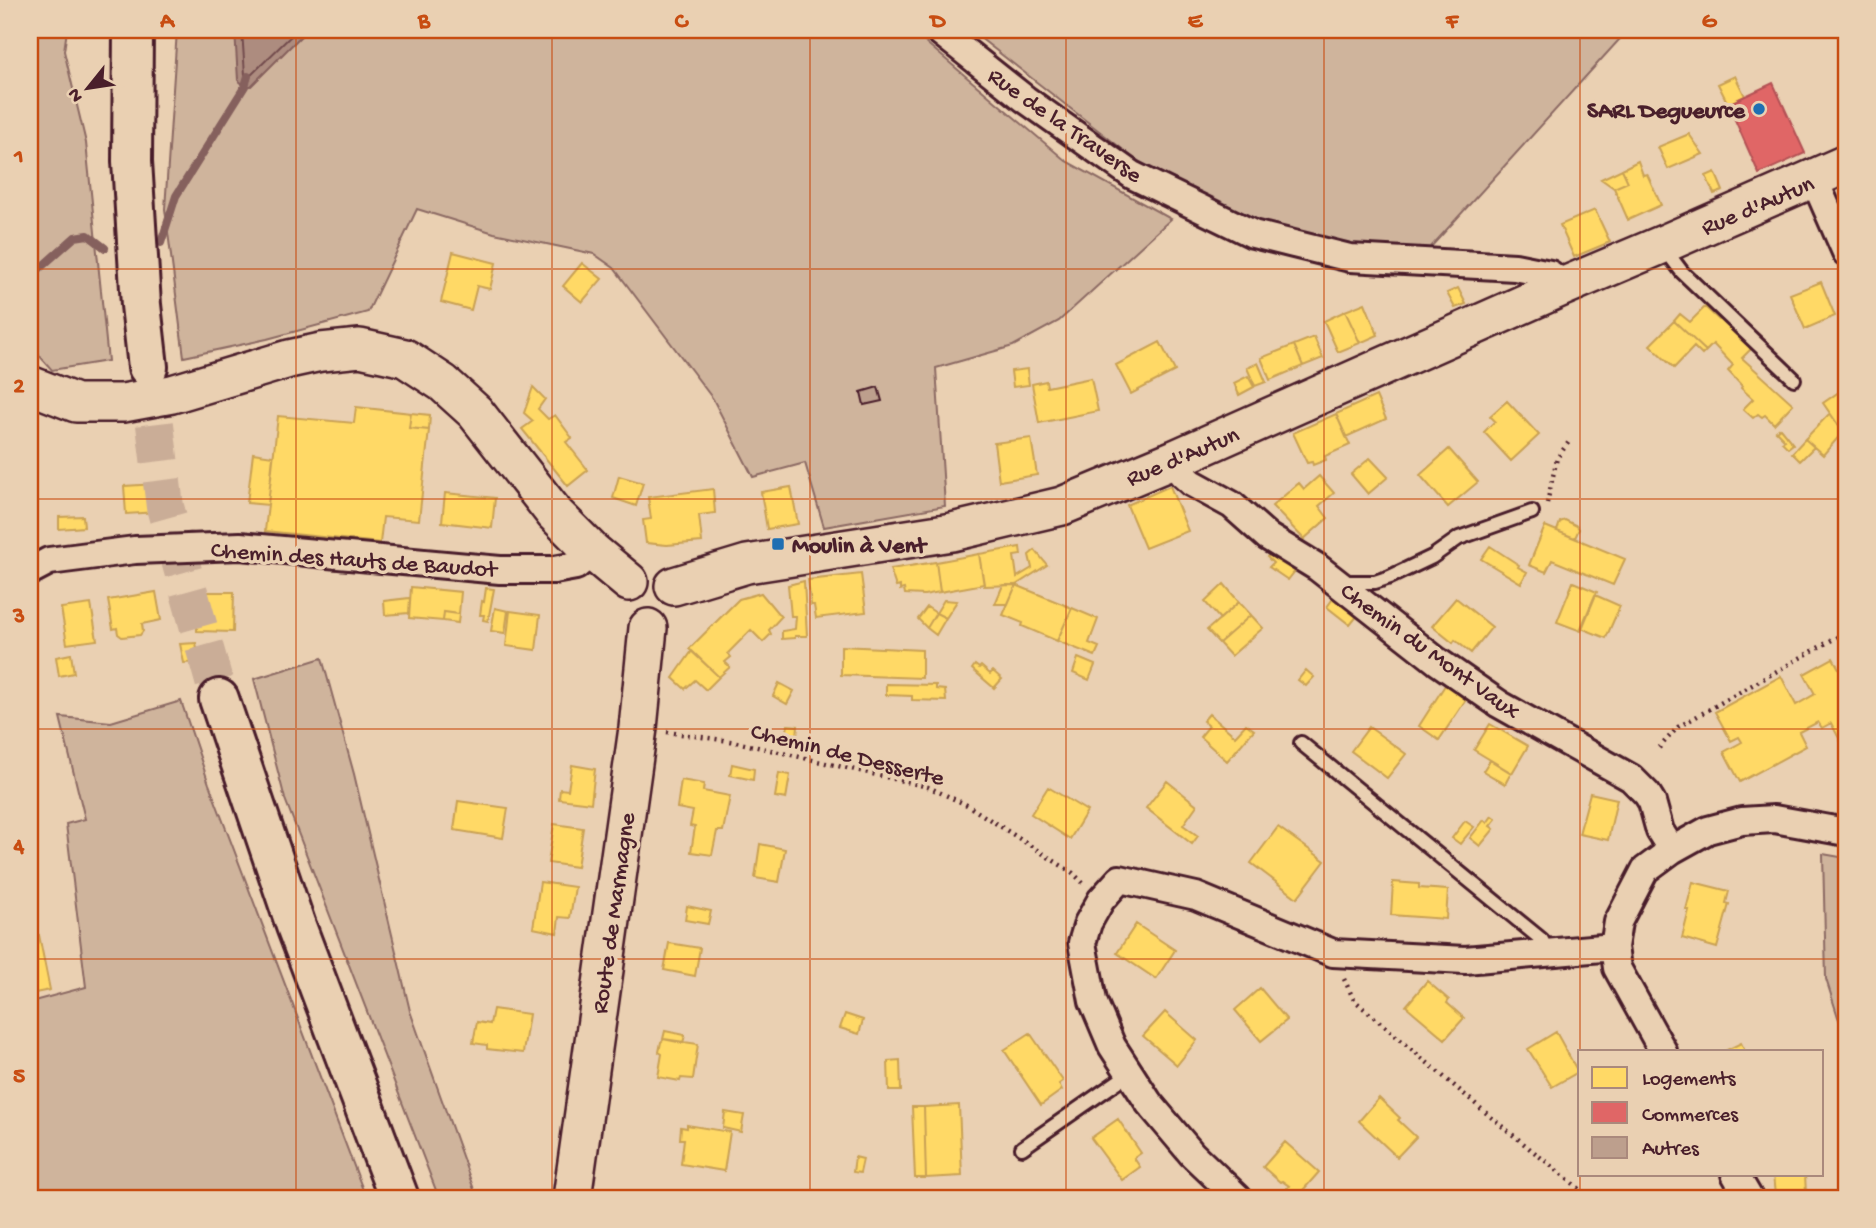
<svg xmlns="http://www.w3.org/2000/svg" width="1876" height="1228" viewBox="0 0 1876 1228" font-family="'Gochi Hand',sans-serif">
<style>
.green{fill:#cfb49c;stroke:#8c6a64;stroke-width:2}
.water{fill:#ad8c7f;stroke:#85605d;stroke-width:2}
.homes{fill:#ffd966;stroke:#c9a154;stroke-width:2}
.shops{fill:#e06666;stroke:#b35154;stroke-width:2}
.lines{fill:none;stroke-linecap:round;stroke-linejoin:round}
.shore{stroke:#724b4d;stroke-width:2}
.stream{stroke:#85605d;stroke-width:8}
.building{fill:#bd9f8d;stroke:#4a1f2b;stroke-width:2}
.primary-tunnel{stroke:#caad97;stroke-width:38;stroke-dasharray:38 19;stroke-linecap:butt}
.service-casing{stroke:#4a1f2b;stroke-width:18}
.minor-casing{stroke:#4a1f2b;stroke-width:32}
.secondary-casing{stroke:#4a1f2b;stroke-width:42}
.primary-casing{stroke:#4a1f2b;stroke-width:44}
.path{stroke:#4a1f2b;stroke-width:4.5;stroke-dasharray:2 5;stroke-linecap:butt}
.service{stroke:#ead0b2;stroke-width:12}
.minor{stroke:#ead0b2;stroke-width:26}
.secondary{stroke:#ead0b2;stroke-width:37}
.primary{stroke:#ead0b2;stroke-width:38}
.grid{fill:none;stroke:#c84d12;stroke-width:2;stroke-opacity:0.55}
.poi-dot{fill:#1f6fb2;stroke:#ead0b2;stroke-width:2.5}
.labels{text-anchor:middle;stroke-width:7;stroke-linejoin:round;paint-order:stroke}
.poi-label{font-size:24px;font-weight:bold;fill:#4a1f2b;stroke:#ead0b2;text-anchor:end}
.street-label{font-size:24px;fill:#4a1f2b;stroke:#ead0b2}
.neatline{fill:none;stroke:#c84d12;stroke-width:2.5}
.grid-label{font-size:23px;text-anchor:middle;font-weight:bold;fill:#c84d12}
</style>
<rect width="100%" height="100%" fill="#ead0b2"/>
<filter id="ink" filterUnits="userSpaceOnUse"><feTurbulence type="fractalNoise" baseFrequency=".0143" numOctaves="2"/><feDisplacementMap in="SourceGraphic" scale="14" xChannelSelector="R" yChannelSelector="G"/><feConvolveMatrix kernelMatrix="1 2 1 2 8 2 1 2 1" color-interpolation-filters="sRGB"/></filter>
<g filter="url(#ink)">
<!-- green -->
<path class="green" d="M32,30H67L64,51L86,143L108,361L52,370L30,345V63Z
M177,30H911L1066,161L1171,219L1059,321L1013,346L936,368L945,506L824,527L805,463L753,477L713,399L614,268L594,254L494,233L417,209L368,312L267,339L184,357L165,209Z
M970,30H1628L1430,248L1354,244L1263,227L1220,207L1135,159Z
M322,658L354,774L410,1011L477,1198H439L285,799L254,679Z
M181,701L209,784L366,1198H30V1002L86,987L66,824L85,819L60,717L111,722Z
M1823,854L1846,858V1035L1838,1017L1826,979Z"/>
<!-- water -->
<path class="water" d="M235,30H307L251,86H245L238,80Z"/>
<!-- homes -->
<path class="homes" d="M1735,76L1745,96L1728,104L1718,84Z
M1689,134L1703,154L1668,169L1658,147Z
M1638,161L1643,175L1647,174L1661,205L1628,220L1614,188L1628,182L1622,169Z
M1622,169L1628,182L1614,188L1601,179Z
M1715,172L1723,191L1714,194L1706,176Z
M1595,210L1610,242L1574,257L1560,225Z
M453,252L496,263L490,289L477,286L471,310L441,302Z
M582,263L602,279L582,302L563,286Z
M1821,282L1835,316L1805,329L1790,294Z
M1458,288L1466,304L1455,308L1447,293Z
M1365,303L1378,335L1360,343L1345,311Z
M1705,307L1719,320L1723,317L1754,346L1742,358L1793,404L1774,424L1765,415L1762,417L1758,414L1753,418L1743,409L1753,399L1741,388L1742,386L1728,371L1733,365L1713,344L1706,351L1674,321L1680,314L1690,322Z
M1345,311L1360,343L1338,352L1324,321Z
M1674,321L1706,351L1702,355L1694,347L1674,368L1650,345Z
M1314,337L1323,358L1303,366L1294,345Z
M1160,342L1175,371L1131,394L1116,365Z
M1294,345L1303,366L1270,380L1261,358Z
M1258,363L1266,382L1255,386L1247,368Z
M1027,369L1029,385L1013,387L1011,371Z
M1248,376L1254,387L1239,395L1234,383Z
M1091,378L1098,411L1039,423L1032,384L1046,381L1047,387Z
M533,387L545,399L538,409L548,419L555,415L572,438L566,442L588,470L568,486L522,429L533,421L524,413Z
M1839,392L1846,402V430L1843,432L1823,403Z
M1376,396L1386,419L1346,437L1336,414Z
M1507,401L1539,435L1511,461L1484,432L1495,421L1490,416Z
M356,407L411,413L409,428L429,430L419,520L383,517L380,543L265,531L278,416L354,423Z
M411,413L430,415L429,430L409,428Z
M1830,413L1843,432L1823,455L1805,439Z
M1336,414L1350,445L1325,456L1326,460L1313,465L1312,462L1307,463L1293,433Z
M1780,428L1793,444L1788,448L1782,442L1785,440L1776,431Z
M1031,438L1037,475L999,481L994,443Z
M1805,439L1814,447L1800,461L1792,453Z
M1449,449L1478,482L1448,507L1420,475Z
M253,453L273,456L268,505L247,503Z
M1370,458L1388,477L1368,494L1351,474Z
M619,476L643,483L636,506L613,498Z
M1319,476L1334,493L1319,506L1328,518L1304,539L1272,506L1299,483L1304,489Z
M156,484L158,512L126,514L124,486Z
M1170,486L1188,531L1145,548L1127,505Z
M791,487L798,524L767,529L761,492Z
M713,489L715,513L699,515L702,542L667,545L646,543L643,520L651,519L648,497Z
M445,493L495,498L492,528L442,522Z
M83,516L84,527L59,529V517Z
M1565,520L1577,526L1579,529L1575,538L1557,531L1560,522Z
M1545,526L1625,559L1613,585L1552,560L1546,572L1529,565Z
M1490,546L1519,565L1518,567L1527,572L1521,583L1481,559Z
M1020,547L1021,555L1014,556L1017,577L1032,568L1029,555L1035,550L1047,565L1016,585L984,586L979,554Z
M1275,548L1302,562L1288,580L1269,567L1273,563L1267,557Z
M979,554L984,584L940,592L936,562Z
M936,562L940,592L924,595L905,594L904,589L900,590V586L896,587L890,569Z
M861,574L866,612L816,618L814,605H811L808,580Z
M804,581L807,636H795V638L782,639V631L795,629L796,616H791L788,585Z
M1573,582L1597,592L1581,631L1557,622Z
M1224,584L1239,602L1220,619L1205,602Z
M1003,585H1016L1008,604H995Z
M1016,585L1072,608L1057,641L1022,626L1023,623L1003,615Z
M411,587L461,592L459,614L444,612L443,621L409,618Z
M486,588L494,589L488,621L483,620L484,615H480L482,601L484,602Z
M1339,590L1363,609L1350,625L1327,607Z
M156,592L161,620L142,624L143,631L140,635L122,637L118,634L117,628L113,629L108,600Z
M198,592H234L233,632L197,631Z
M761,593L781,617L769,630L771,634L763,642L751,630L728,653L731,657L725,662L730,667L719,677L689,649L739,599Z
M1595,595L1620,606L1606,638L1581,628Z
M410,598L409,613L385,615L384,601Z
M1456,598L1492,627L1471,653L1455,640L1453,643L1432,626Z
M944,600L957,601L946,618L936,613Z
M1239,602L1251,615L1219,643L1207,630Z
M91,604L97,640L67,644L61,608Z
M927,607L936,613L927,628L918,619Z
M495,608L508,611L505,633L491,631Z
M1072,608L1098,619L1089,643L1099,647L1095,656L1057,641Z
M510,611L540,615L536,650L506,646Z
M444,612L459,614L458,623L443,621Z
M936,613L946,618L936,635L927,628Z
M1251,615L1263,628L1231,656L1219,643Z
M196,643L200,662L184,663L180,644Z
M841,646L922,650V678L841,675Z
M692,651L719,677L706,690L695,680L685,689L673,678Z
M71,654L74,673L59,676L56,657Z
M1078,658L1095,665L1089,680L1073,673Z
M1833,658L1846,681V742L1842,744L1831,723L1822,728L1818,722L1799,732L1806,746L1740,782L1724,752L1742,742L1739,737L1731,741L1715,712L1781,676L1796,705L1815,694L1804,674Z
M975,665L979,668L981,666L990,674L993,671L1002,679L994,688L972,669Z
M1306,670L1314,677L1306,686L1298,680Z
M1447,682L1469,695L1439,740L1419,726Z
M779,683L794,691L787,704L773,696Z
M886,684L936,685V689L945,690L946,701L912,700V696L886,695Z
M1209,714L1235,736L1246,724L1254,730L1227,761L1200,737L1209,726L1203,721Z
M1490,724L1528,746L1512,773L1474,750Z
M788,725L798,726L796,746L784,744Z
M1369,727L1406,754L1387,778L1351,751Z
M1490,760L1511,773L1505,784L1483,771Z
M732,764L754,769L753,780L730,775Z
M572,765L595,769L591,803L559,799L560,789L568,790Z
M779,773L790,775L786,799L775,797Z
M681,780L704,784L703,791L730,796L723,831H717L712,855L691,852L695,827L690,826L693,811L677,808Z
M1167,781L1197,805L1183,825L1198,836L1192,844L1146,808Z
M1048,787L1087,811L1070,839L1031,814Z
M1590,793L1617,799L1608,840L1579,834Z
M458,801L508,808L503,838L454,830Z
M1492,816L1496,819L1490,826L1494,829L1480,846L1470,838L1484,820L1487,823Z
M1465,821L1474,827L1460,844L1452,838Z
M554,824L583,828L577,867L548,863Z
M1278,827L1325,861L1297,898L1251,863Z
M760,844L785,849L779,882L755,878Z
M540,882L575,887L570,918L559,917L557,933L533,928Z
M1393,882L1419,884V888L1448,890L1446,919L1391,915Z
M1693,882L1729,891L1726,903L1729,904L1717,948L1682,938L1689,910H1686Z
M687,906L711,911L708,924L685,920Z
M1136,924L1175,950L1156,979L1117,953Z
M39,935L50,990L30,994V937Z
M669,943L700,948L695,976L664,970Z
M1427,981L1449,1000L1447,1003L1464,1018L1445,1039L1406,1006Z
M1260,988L1287,1020L1261,1041L1235,1010Z
M493,1009L529,1014L523,1053L487,1049V1045L473,1043L477,1022L490,1024Z
M1165,1012L1197,1040L1177,1065L1143,1036Z
M845,1014L863,1020L859,1034L840,1028Z
M665,1031L685,1035L683,1043L663,1039Z
M1556,1032L1578,1072L1552,1087L1528,1049Z
M1030,1033L1063,1081L1059,1084L1062,1090L1041,1105L1004,1050Z
M664,1039L698,1044L693,1079L681,1078L680,1081L658,1077L662,1054L659,1052L661,1042Z
M1741,1043L1745,1051H1725Z
M900,1060L901,1091H889L888,1061Z
M1379,1098L1400,1118L1398,1120L1416,1137L1397,1157L1359,1121Z
M959,1105L962,1176L926,1178L924,1107Z
M912,1107H924L926,1178H915Z
M725,1112L744,1115L741,1132L723,1128Z
M1118,1119L1141,1153L1134,1158L1140,1167L1122,1180L1091,1138Z
M687,1125L730,1132L724,1171L681,1164L684,1139H680L681,1127L687,1128Z
M1285,1142L1319,1172L1297,1197L1287,1188L1289,1186L1282,1181L1280,1182L1263,1167Z
M855,1157L863,1159L860,1173L853,1172Z
M1773,1174H1805L1806,1194L1775,1196Z"/>
<!-- shops -->
<path class="shops" d="M1773,83L1805,153L1759,174L1728,104Z"/>
<g class="lines">
<!-- shore -->
<path class="shore" d="M242,30L245,75L248,78L297,30"/>
<!-- stream -->
<path class="stream" d="M161,243L176,196L245,86L248,76
M30,277L75,237L88,235L105,248"/>
</g>
<!-- building -->
<path class="building" d="M878,387L882,401L864,405L861,392Z"/>
<g class="lines">
<!-- primary-tunnel -->
<path class="primary-tunnel" d="M148,367L165,507L219,699"/>
<defs>
<path id="service" d="M1668,246L1673,260L1682,272L1794,379
M1341,582H1375L1390,577L1432,557L1459,538L1532,512
M1301,743L1542,940L1548,953
M1022,1148L1130,1073"/>
<path id="minor" d="M938,30L1025,99L1132,175L1253,234L1350,258L1515,267L1550,274L1558,280L1562,287
M1814,179L1846,252
M1175,459L1182,474L1192,483L1232,505L1268,537L1317,567L1437,661L1499,704L1631,778L1647,794L1652,802L1660,831L1672,850
M30,571L49,561L135,550L240,546L500,570H554L576,566L593,552
M1663,1051L1617,968L1614,947L1618,922L1645,870L1672,850L1708,830L1742,821L1774,819L1846,832
M1735,1174L1749,1198
M1238,1198L1192,1154L1149,1103L1112,1046L1093,1001L1082,943L1088,923L1101,900L1120,879L1196,896L1333,953L1465,960L1614,947"/>
<path id="secondary" d="M30,385L76,403H123L172,394L289,359L321,352L360,348L405,358L443,383L475,412L555,514L593,552L629,582
M674,586L747,564L952,532L1062,506L1175,459L1562,287L1666,243L1846,164
M572,1198L638,728L648,628"/>
<path id="primary" d="M133,30L132,161L141,305L148,367
M219,699L296,926L399,1198"/>
</defs>
<!-- service casing -->
<use href="#service" class="service-casing"/>
<!-- minor casing -->
<use href="#minor" class="minor-casing"/>
<!-- secondary casing -->
<use href="#secondary" class="secondary-casing"/>
<!-- primary casing -->
<use href="#primary" class="primary-casing"/>
<!-- path -->
<path class="path" d="M1547,503L1557,458L1571,439
M667,732L736,742L928,787L967,805L1073,873L1083,883
M1659,748L1678,727L1846,632
M1344,979L1354,1000L1492,1118L1591,1198"/>
<!-- service -->
<use href="#service" class="service"/>
<!-- minor -->
<use href="#minor" class="minor"/>
<!-- secondary -->
<use href="#secondary" class="secondary"/>
<!-- primary -->
<use href="#primary" class="primary"/>
</g>
</g>
<!-- grid -->
<path class="grid" d="M296,30V1198M552,30V1198M810,30V1198M1066,30V1198M1324,30V1198M1580,30V1051M30,269H1846M30,499H1846M30,729H1846M30,959H1846M1580,1174V1198"/>
<!-- markers -->
<g class="poi-dot">
<circle cx="1759" cy="109" r="7"/>
<rect x="771" y="537" width="14" height="14" rx="3.5"/>
</g>
<g class="labels">
<!-- poi labels -->
<g class="poi-label">
<text x="1745" y="117">SARL Degueurce</text>
<text x="792" y="552" text-anchor="start">Moulin à Vent</text>
</g>
<!-- street labels -->
<g class="street-label">
<text transform="translate(1066 124) rotate(35)" y="8">Rue de la Traverse</text>
<text transform="translate(1757 204) rotate(-23)" y="8">Rue d'Autun</text>
<text transform="translate(1182 455) rotate(-23)" y="8">Rue d'Autun</text>
<text transform="translate(354 558) rotate(4)" y="8">Chemin des Hauts de Baudot</text>
<text transform="translate(1431 650) rotate(36)" y="8">Chemin du Mont Vaux</text>
<text transform="translate(848 753) rotate(14)" y="8">Chemin de Desserte</text>
<text transform="translate(612 913) rotate(-82)" y="8">Route de Marmagne</text>
</g>
</g>
<!-- margin -->
<rect width="1876" height="1228" fill="none" stroke="#ead0b2" stroke-width="77"/>
<!-- legend -->
<rect x="1578" y="1050" width="245" height="126" fill="#ead0b2" stroke="#aa897c" stroke-width="2"/>
<rect x="1592" y="1067" width="35" height="21" fill="#ffd966" stroke="#aa897c" stroke-width="2"/>
<text x="1642" y="1084" font-size="21" fill="#4a1f2b">Logements</text>
<rect x="1592" y="1102" width="35" height="21" fill="#e06666" stroke="#aa897c" stroke-width="2"/>
<text x="1642" y="1120" font-size="21" fill="#4a1f2b">Commerces</text>
<rect x="1592" y="1137" width="35" height="21" fill="#bd9f8d" stroke="#aa897c" stroke-width="2"/>
<text x="1642" y="1154" font-size="21" fill="#4a1f2b">Autres</text>
<!-- north arrow -->
<g transform="translate(88 88) rotate(240)" stroke="#ead0b2" stroke-width="5" paint-order="stroke">
<path d="M0-5L12 26L0 18L-12 26Z" fill="#4a1f2b"/>
<text y="-10" font-size="19" font-weight="bold" text-anchor="middle" fill="#4a1f2b">N</text>
</g>
<rect x="38" y="38" width="1800" height="1152" class="neatline"/>
<g class="grid-label">
<text x="167" y="27">A</text>
<text x="424" y="27">B</text>
<text x="681" y="27">C</text>
<text x="938" y="27">D</text>
<text x="1195" y="27">E</text>
<text x="1452" y="27">F</text>
<text x="1709" y="27">G</text>
<text x="19" y="162">1</text>
<text x="19" y="392">2</text>
<text x="19" y="622">3</text>
<text x="19" y="852">4</text>
<text x="19" y="1082">5</text>
</g>
</svg>
